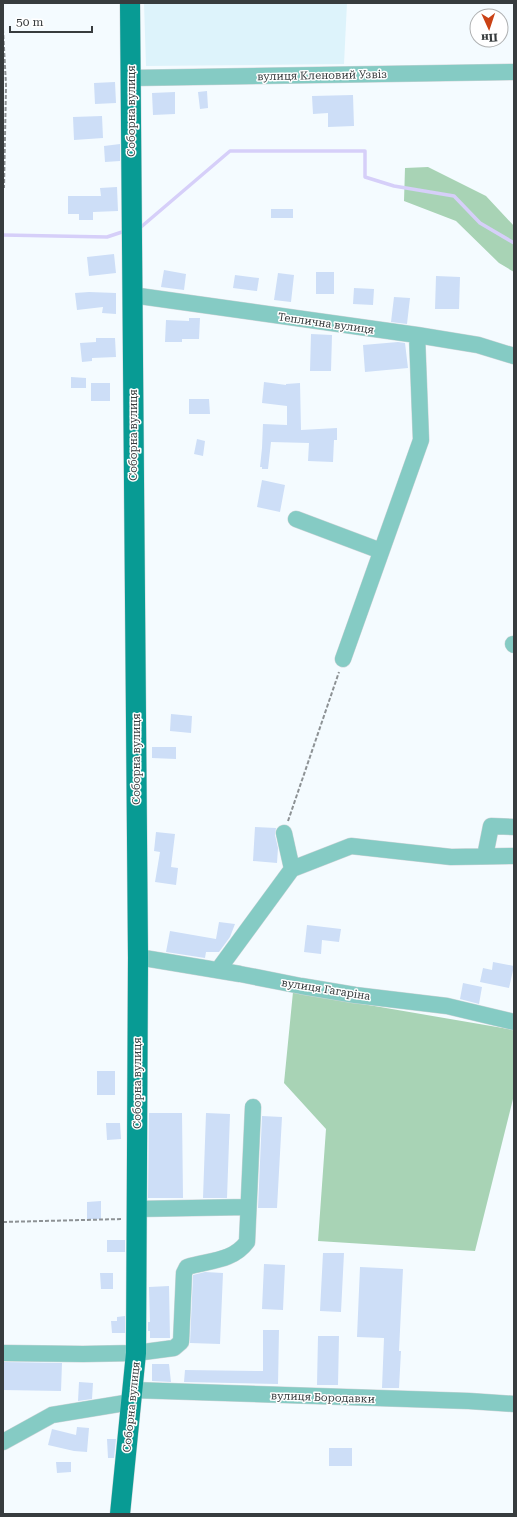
<svg xmlns="http://www.w3.org/2000/svg" width="517" height="1517" viewBox="0 0 517 1517" font-family="'Roboto Serif',serif">
<style>
.built{fill:#ddf3fb}
.green{fill:#a8d3b5}
.lines{fill:none;stroke-linecap:round;stroke-linejoin:round}
.stream{stroke:#d6cff9;stroke-width:3.5}
.building{fill:#cddef7}
.minor-casing{stroke:#ced5d8;stroke-width:17}
.major-casing{stroke:#ced5d8;stroke-width:21}
.path{stroke:#8d9295;stroke-width:2;stroke-dasharray:4 2;stroke-linecap:butt}
.minor{stroke:#85cbc4;stroke-width:16}
.major{stroke:#089b94;stroke-width:20}
.labels{text-anchor:middle;stroke-width:3;stroke-linejoin:round;paint-order:stroke}
.street-label{font-size:11px;fill:#373c3e;stroke:#fff}
</style>
<rect width="100%" height="100%" fill="#f4fbff"/>
<!-- built -->
<path class="built" d="M144,3H347L344,64L146,66Z"/>
<!-- green -->
<path class="green" d="M428,167L486,196L514,226V272L499,263L456,221L404,201L405,168Z
M293,992L514,1030V1095L475,1251L318,1241L326,1129L284,1083Z"/>
<g class="lines">
<!-- stream -->
<path class="stream" d="M141,227L230,151H365V177L394,186L454,196L480,223L514,243
M3,235L107,237L122,232"/>
</g>
<!-- building -->
<path class="building" d="M115,82L116,103L95,104L94,83Z
M207,91L208,108L200,109L198,92Z
M175,92V114L153,115L152,93Z
M353,95L354,126L328,127V113L313,114L312,96Z
M102,116L103,138L74,140L73,117Z
M120,144V161L105,162L104,146Z
M117,187L118,211L93,212V220H79V214H68V196H101L100,188Z
M271,209H293V218H271Z
M114,254L116,273L89,276L87,257Z
M164,270L186,274L184,290L161,287Z
M316,272H334V294H316Z
M278,273L294,275L291,302L274,300Z
M235,275L259,278L257,291L233,288Z
M436,276L460,277L459,309H435Z
M354,288L374,289L373,305L353,304Z
M89,292L116,293V314L102,313L103,307L77,310L75,293Z
M394,297L410,298L407,324L391,322Z
M189,318H200L199,339H182V342H165L166,320L189,321Z
M311,334L332,335L331,371H310Z
M96,338H115L116,357L92,358V361L82,362L80,343L96,342Z
M398,342L405,343L408,368L365,372L363,345Z
M71,377L86,378V388H71Z
M264,382L286,385V384L300,383L301,430L337,428V440H334L333,462L308,461L309,443L271,442L268,469H262V467H260L262,448L263,424L287,425V406L262,403Z
M91,383H110V401H91Z
M189,399H209L210,414H189Z
M197,439L205,441L203,456L194,454Z
M262,480L285,485L280,512L257,507Z
M171,714L192,716L191,733L170,731Z
M152,747H176V759L152,758Z
M255,827L276,828L275,835L278,848L277,863L253,861Z
M156,832L175,834L171,867L178,868L176,885L155,882L160,852L154,851Z
M219,922L235,924L230,937L219,952H206L205,958L166,952L170,931L216,939Z
M307,925L341,929L339,942L322,940L321,954L304,952Z
M493,962L514,966L509,988L480,982L483,968L492,970Z
M463,983L482,987L479,1004L460,999Z
M97,1071H115V1095H97Z
M149,1113H182L183,1198H148Z
M206,1113L230,1114L227,1198H203Z
M262,1116L282,1117L277,1208H258Z
M106,1123H120L121,1139L107,1140Z
M101,1201V1219H87V1202Z
M107,1240H125V1252H107Z
M323,1253H344L341,1312L320,1311Z
M264,1264L285,1265L283,1310L262,1309Z
M360,1267L403,1269L399,1351H401L399,1388H382L384,1338L357,1337Z
M205,1272L223,1273L220,1344L190,1343L193,1275Z
M100,1273H113V1289H101Z
M169,1286L170,1338H150V1331H148V1322H150L149,1287Z
M125,1316V1333H112L111,1321H117V1317Z
M263,1330H279L278,1384L184,1382L185,1370L263,1371Z
M318,1336H339L338,1385H317Z
M3,1362L62,1363L61,1391L3,1390Z
M152,1364H169L171,1382L152,1381Z
M79,1382L93,1383L92,1399L78,1401Z
M77,1427L89,1428L87,1452L74,1451L48,1445L52,1429L76,1435Z
M107,1439H116L114,1458H108Z
M329,1448H352V1466H329Z
M56,1462H71V1472L57,1473Z"/>
<g class="lines">
<defs>
<path id="minor" d="M131,78L514,72
M132,295L417,335L421,440L343,659
M417,335L478,345L514,356
M296,519L381,551
M513,644L514,645
M485,856L491,826L514,827
M292,869L351,846L451,857L514,856
M138,957L240,974L301,986L355,995L447,1006L514,1022
M218,970L292,869L284,833
M136,1209L248,1207
M3,1353L83,1354L136,1353L174,1348L181,1342L184,1273L187,1267C209,1260 232,1262 247,1242L253,1107
M132,1390L469,1401L514,1404
M3,1442L52,1415L131,1402"/>
<path id="major" d="M120,1514L136,1353L138,957L130,3"/>
</defs>
<!-- minor casing -->
<use href="#minor" class="minor-casing"/>
<!-- major casing -->
<use href="#major" class="major-casing"/>
<!-- path -->
<path class="path" d="M3,29L6,85L4,188
M288,821L339,672
M3,1222L122,1219"/>
<!-- minor -->
<use href="#minor" class="minor"/>
<!-- major -->
<use href="#major" class="major"/>
</g>
<g class="labels">
<!-- street labels -->
<g class="street-label">
<text transform="translate(322 75) rotate(-1)" y="4">вулиця Кленовий Узвіз</text>
<text transform="translate(131 111) rotate(-90)" y="4">Соборна вулиця</text>
<text transform="translate(326 323) rotate(8)" y="4">Теплична вулиця</text>
<text transform="translate(133 435) rotate(-90)" y="4">Соборна вулиця</text>
<text transform="translate(136 759) rotate(-90)" y="4">Соборна вулиця</text>
<text transform="translate(326 989) rotate(9)" y="4">вулиця Гагаріна</text>
<text transform="translate(137 1083) rotate(-90)" y="4">Соборна вулиця</text>
<text transform="translate(323 1397) rotate(2)" y="4">вулиця Бородавки</text>
<text transform="translate(131 1407) rotate(-84)" y="4">Соборна вулиця</text>
</g>
</g>
<!-- border -->
<rect width="517" height="1517" fill="none" stroke="#373c3e" stroke-width="8"/>
<!-- north arrow -->
<g transform="translate(489 28) rotate(177)"><circle r="19" fill="#ffffff" stroke="#afb1b2"/>
<path d="M0-3L7 15L0 10L-7 15Z" fill="#ca4215"/>
<text y="-6" font-size="11" font-weight="bold" text-anchor="middle" fill="#373c3e">Пн</text>
</g>
<!-- scale -->
<path d="M10 26v6h82v-6" fill="none" stroke="#373c3e" stroke-width="2"/>
<text x="16" y="26" font-size="12" fill="#373c3e" stroke="#ffffff" stroke-width="3" paint-order="stroke">50 m</text>
</svg>
